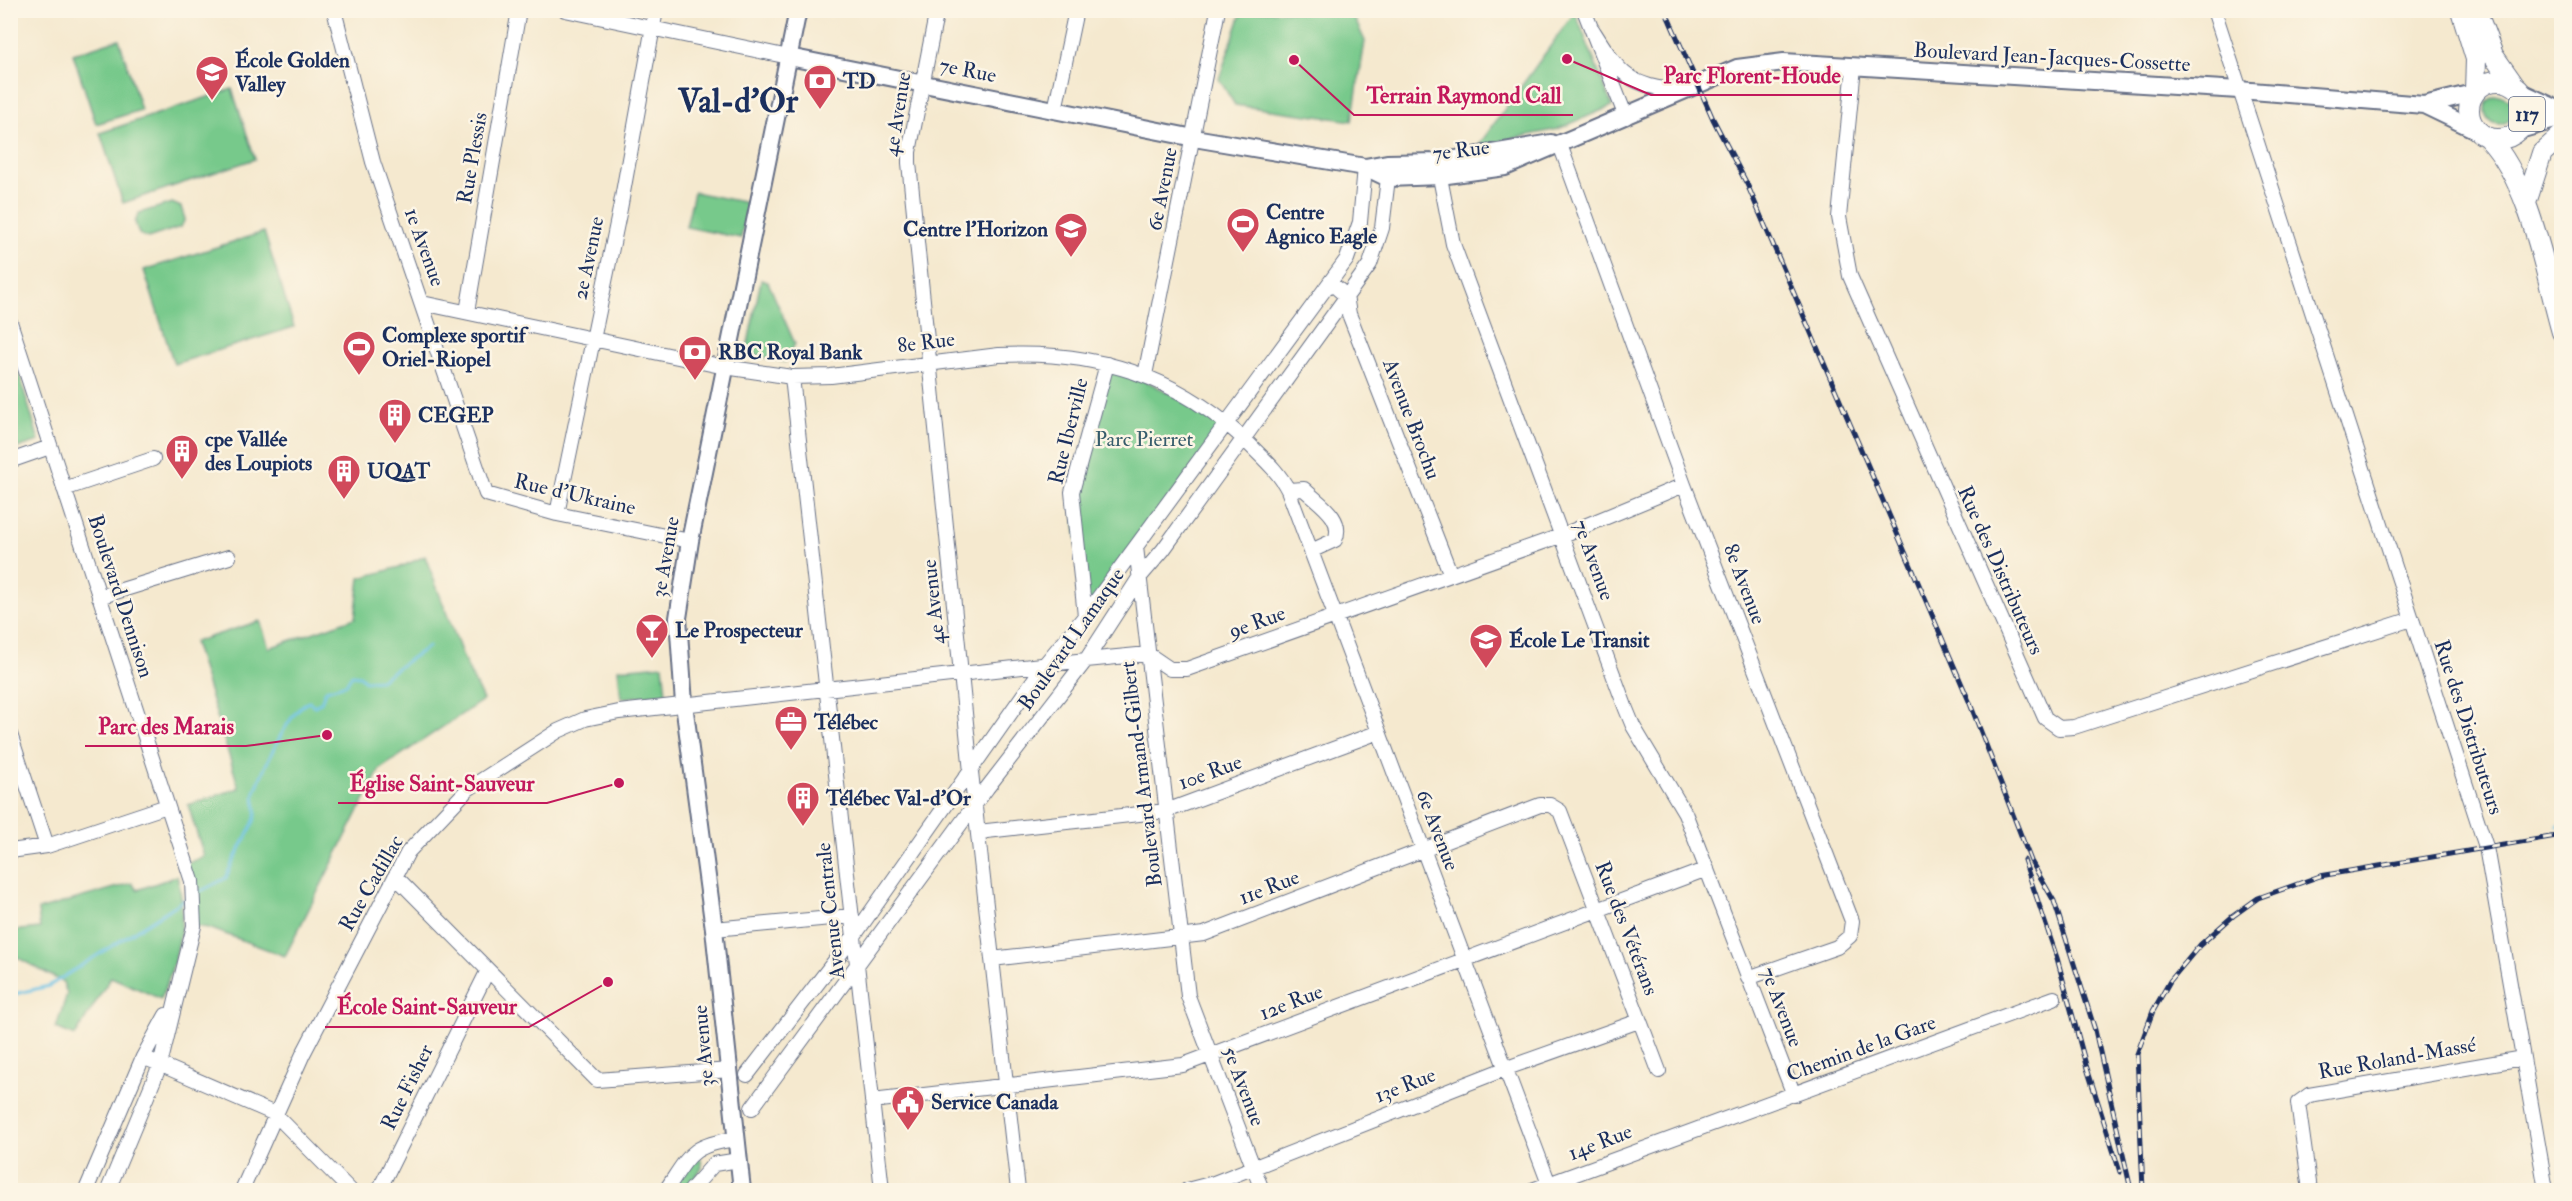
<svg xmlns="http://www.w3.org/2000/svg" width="2572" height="1201" viewBox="0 0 2572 1201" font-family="'IM FELL Double Pica',serif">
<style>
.green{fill:#77c98b;stroke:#497c74;stroke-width:1.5}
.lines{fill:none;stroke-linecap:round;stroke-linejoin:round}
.stream{stroke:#68c1e5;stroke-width:3}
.minor-casing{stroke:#677086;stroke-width:16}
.major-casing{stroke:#677086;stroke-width:20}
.highway-casing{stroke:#677086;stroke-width:22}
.minor{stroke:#fff;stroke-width:14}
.major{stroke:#fff;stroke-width:16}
.highway{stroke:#fff;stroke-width:20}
.rail-casing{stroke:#1b2f5e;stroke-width:5}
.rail{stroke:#fcf5e5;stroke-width:3;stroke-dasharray:9;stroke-linecap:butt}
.labels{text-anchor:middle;stroke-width:5;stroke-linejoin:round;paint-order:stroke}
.shield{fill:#fcf5e5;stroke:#5e6a86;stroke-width:1.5}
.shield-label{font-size:20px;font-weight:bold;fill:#1b2f5e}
.street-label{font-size:21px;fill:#1b2f5e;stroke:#fcf5e5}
.poi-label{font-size:21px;font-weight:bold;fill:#1b2f5e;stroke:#fcf5e5;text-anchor:start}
.park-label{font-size:21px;fill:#375d6c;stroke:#fcf5e5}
.town-label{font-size:33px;font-weight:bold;fill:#1b2f5e;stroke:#fcf5e5}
.leader{fill:none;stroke:#c2185b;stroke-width:2}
.callout-dot{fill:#c2185b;stroke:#fcf5e5;stroke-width:2}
.callout-label{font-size:22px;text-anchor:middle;font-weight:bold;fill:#c2185b;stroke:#fcf5e5;stroke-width:5;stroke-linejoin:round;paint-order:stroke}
</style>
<rect width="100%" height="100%" fill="#fcf5e5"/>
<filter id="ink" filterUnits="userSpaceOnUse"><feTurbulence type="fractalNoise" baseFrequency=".0167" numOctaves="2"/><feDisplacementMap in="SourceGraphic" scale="12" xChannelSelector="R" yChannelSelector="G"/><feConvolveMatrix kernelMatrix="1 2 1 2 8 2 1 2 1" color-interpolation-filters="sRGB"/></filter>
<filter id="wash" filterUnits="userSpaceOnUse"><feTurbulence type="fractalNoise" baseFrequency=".008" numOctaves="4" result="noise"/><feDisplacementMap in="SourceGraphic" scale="24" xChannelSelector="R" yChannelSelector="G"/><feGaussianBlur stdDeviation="1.35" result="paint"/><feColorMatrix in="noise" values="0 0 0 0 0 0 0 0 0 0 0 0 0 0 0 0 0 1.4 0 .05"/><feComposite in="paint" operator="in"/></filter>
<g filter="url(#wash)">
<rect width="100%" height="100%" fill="#f5e9cf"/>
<!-- green -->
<path class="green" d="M1242,11H1351L1365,41L1352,121L1235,105L1219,79Z
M1575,12L1612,106L1558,129L1478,146Z
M119,39L141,110L96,124L73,54Z
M232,89L255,159L123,203L100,133Z
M2485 110a14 14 0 1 1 28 0a14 14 0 1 1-28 0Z
M694,192L748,203L741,238L686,227Z
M172,203L181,207L185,219L181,227L148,238L139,234L135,222L139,213Z
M264,232L294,327L174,364L144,270Z
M761,280L768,282L795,344L785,362L746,353Z
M11,347L39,441L11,450H10Z
M1107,364L1121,368L1225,422L1085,616L1072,492Z
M425,556L465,662L483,700L380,769L285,956L209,928L194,926L186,864L204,856L188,805L239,788L194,642L260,621L269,648L355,618L360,578L403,566Z
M663,665L666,694L621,698L618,669Z
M177,876C189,920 177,958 161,999L111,977L75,1036L56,1028L67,994L63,982L11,954V931L40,928L38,910L132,883L137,890Z
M697,1157L701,1160L702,1168L685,1190H669Z"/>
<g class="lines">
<!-- stream -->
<path class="stream" d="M2557,826L2562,825
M201,891L226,878C233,856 250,837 256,815C258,807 252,799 255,792C262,772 291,706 309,702L315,706L321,702L326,690L346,684L352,675L360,676L365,681L380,680L429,646
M10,995L49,986L184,900"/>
</g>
</g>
<g filter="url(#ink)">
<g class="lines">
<defs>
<path id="minor" d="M334,10L373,162L486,494L557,514L690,541
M565,10L789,57
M937,10L909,152V163L971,772L1018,1190
M1584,10L1626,117
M2214,10L2486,847L2523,1058
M1592,29C1621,75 1626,86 1683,91
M1854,67L1839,217L1850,276L2045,718L2059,728L2074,727L2412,619
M1055,110L1076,10
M1559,142L1684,485L1852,921L1850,936L1837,947L1748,978
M1438,167L1453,244L1626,709L1633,726L1685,813L1794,1095
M1330,282L1346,296L1349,314L1451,575
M422,303L725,367L792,377L831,376L999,355C1096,350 1180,376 1250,445C1264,459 1279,472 1288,490L1549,1184
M467,312L519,10
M10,322L192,881L194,926L160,1065L108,1190
M1145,375L1218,10
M792,377L882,1190
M10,461L50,447
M64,489L153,459
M1288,490L1304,489C1318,503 1345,518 1335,540L1311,551
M557,514L620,209L656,10
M1136,547L1188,996L1262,1190
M99,597L229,557
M1085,616L1072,492L1107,364
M10,734L47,846
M978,832L1166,811L1379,732
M10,851L47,846L167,806
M395,876L597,1080L730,1070
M714,929L852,916
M992,959L1204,934L1540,805H1550L1560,811L1659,1071
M143,1057L275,1114L350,1190
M747,1075L854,936L1045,664L1085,616L1347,259L1360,222L1365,167
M872,1101L1183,1065L1707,869
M752,1108L987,788L1086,660L1139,578L1163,550L1370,264L1382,228L1388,178
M86,1190L143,1057L166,1015
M242,1190L303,1054L408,852L468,789L558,731L585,719L619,712L1086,660L1148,654L1170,669H1187L1563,535L1684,485
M379,1190L488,970
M666,1190C690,1154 691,1145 736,1139
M691,1190L714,1164L739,1160
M1187,1190L1214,1183L1507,1068L1639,1021
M1532,1190L2054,998
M2310,1190L2298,1103L2309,1095L2523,1058L2546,1190"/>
<path id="major" d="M789,57L1194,138L1365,167L1388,178L1440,176L1505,167L1737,68L1784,62L2239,90L2424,105L2473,93
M2521,92L2562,111
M2424,105L2476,130
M2523,129L2562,118
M1365,167L1387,163L1438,162L1551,143
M742,1190L714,929L684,704L678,618L690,541L798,10"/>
<path id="highway" d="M2461,10L2476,59L2475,91
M2476,10L2493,55L2514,85
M2469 110a29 29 0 1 1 58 0a29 29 0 1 1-58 0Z
M2488,138C2531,183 2545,273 2562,332
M2526,203L2542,153L2562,135"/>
</defs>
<!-- minor casing -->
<use href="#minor" class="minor-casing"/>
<!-- major casing -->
<use href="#major" class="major-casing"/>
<!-- highway casing -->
<use href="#highway" class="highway-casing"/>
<!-- minor -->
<use href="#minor" class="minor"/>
<!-- major -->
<use href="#major" class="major"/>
<!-- highway -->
<use href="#highway" class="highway"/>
<defs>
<path id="rail" d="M1665,10L1713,119L1747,184L1969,701L2031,861L2054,901L2095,1030L2131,1190
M2024,860L2057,958L2086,1065L2120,1172
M2143,1190L2137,1054L2153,1011L2170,981L2200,945L2233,916L2258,898L2320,876L2562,835"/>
</defs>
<!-- rail casing -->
<use href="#rail" class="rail-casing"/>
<!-- rail -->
<use href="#rail" class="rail"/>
</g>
</g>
<!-- icons -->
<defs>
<symbol id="school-pin" viewBox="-11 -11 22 30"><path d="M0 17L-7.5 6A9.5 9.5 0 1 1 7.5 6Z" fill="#d1495b" stroke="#fcf5e5"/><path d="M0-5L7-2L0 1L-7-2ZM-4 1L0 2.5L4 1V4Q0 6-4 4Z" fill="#fff"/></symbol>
<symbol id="bank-pin" viewBox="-11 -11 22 30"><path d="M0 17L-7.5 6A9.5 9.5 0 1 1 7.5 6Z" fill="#d1495b" stroke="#fcf5e5"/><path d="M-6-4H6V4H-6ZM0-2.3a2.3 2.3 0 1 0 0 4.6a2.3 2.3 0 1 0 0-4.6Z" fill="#fff"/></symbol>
<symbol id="stadium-pin" viewBox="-11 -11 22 30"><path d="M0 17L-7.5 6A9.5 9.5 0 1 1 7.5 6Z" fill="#d1495b" stroke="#fcf5e5"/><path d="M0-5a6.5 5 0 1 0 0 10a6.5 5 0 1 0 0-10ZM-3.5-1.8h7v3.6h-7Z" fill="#fff"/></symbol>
<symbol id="building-pin" viewBox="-11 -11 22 30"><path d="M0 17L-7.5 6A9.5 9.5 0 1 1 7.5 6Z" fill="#d1495b" stroke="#fcf5e5"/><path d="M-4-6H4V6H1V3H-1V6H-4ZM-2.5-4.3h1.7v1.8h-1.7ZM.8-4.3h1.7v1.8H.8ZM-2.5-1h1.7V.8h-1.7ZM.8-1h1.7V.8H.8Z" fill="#fff"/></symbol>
<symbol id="bar-pin" viewBox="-11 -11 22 30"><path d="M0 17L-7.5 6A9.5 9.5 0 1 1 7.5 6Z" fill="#d1495b" stroke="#fcf5e5"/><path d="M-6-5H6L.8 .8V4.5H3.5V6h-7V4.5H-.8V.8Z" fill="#fff"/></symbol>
<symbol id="office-pin" viewBox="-11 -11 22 30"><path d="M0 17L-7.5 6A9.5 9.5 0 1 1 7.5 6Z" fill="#d1495b" stroke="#fcf5e5"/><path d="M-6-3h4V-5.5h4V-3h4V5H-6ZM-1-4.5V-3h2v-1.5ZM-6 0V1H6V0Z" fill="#fff"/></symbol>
<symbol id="civic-pin" viewBox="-11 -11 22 30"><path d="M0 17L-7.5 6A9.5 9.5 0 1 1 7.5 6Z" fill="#d1495b" stroke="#fcf5e5"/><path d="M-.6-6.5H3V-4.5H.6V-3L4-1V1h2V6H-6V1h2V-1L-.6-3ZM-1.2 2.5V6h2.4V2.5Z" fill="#fff"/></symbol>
</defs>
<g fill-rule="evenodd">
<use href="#school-pin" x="193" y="53" width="38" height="52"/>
<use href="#bank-pin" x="801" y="62" width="38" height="52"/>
<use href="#stadium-pin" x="1224" y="205" width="38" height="52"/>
<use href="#school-pin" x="1052" y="210" width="38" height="52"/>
<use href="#stadium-pin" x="340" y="328" width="38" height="52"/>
<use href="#bank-pin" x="676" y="333" width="38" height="52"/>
<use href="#building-pin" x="376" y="396" width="38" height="52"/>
<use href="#building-pin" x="163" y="432" width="38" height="52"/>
<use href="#building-pin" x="325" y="452" width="38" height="52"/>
<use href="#bar-pin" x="633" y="611" width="38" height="52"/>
<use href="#school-pin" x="1467" y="621" width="38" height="52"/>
<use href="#office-pin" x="772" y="703" width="38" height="52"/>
<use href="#building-pin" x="784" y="779" width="38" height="52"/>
<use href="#civic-pin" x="889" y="1083" width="38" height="52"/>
</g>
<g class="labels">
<!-- shield labels -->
<rect class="shield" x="2509" y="97" width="36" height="34" rx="4.5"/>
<g class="shield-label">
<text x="2527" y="121">117</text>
</g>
<!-- street labels -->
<g class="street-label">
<text transform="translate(2052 57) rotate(3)" y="7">Boulevard Jean-Jacques-Cossette</text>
<text transform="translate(968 70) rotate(11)" y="7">7e Rue</text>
<text transform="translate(897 114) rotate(-81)" y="7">4e Avenue</text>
<text transform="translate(1461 150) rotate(-7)" y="7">7e Rue</text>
<text transform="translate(472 158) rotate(-80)" y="7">Rue Plessis</text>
<text transform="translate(1162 189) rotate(-79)" y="7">6e Avenue</text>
<text transform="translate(425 247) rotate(70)" y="7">1e Avenue</text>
<text transform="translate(588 258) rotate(-78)" y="7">2e Avenue</text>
<text transform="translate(926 342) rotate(-7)" y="7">8e Rue</text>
<text transform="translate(1412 419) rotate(69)" y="7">Avenue Brochu</text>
<text transform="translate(1068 431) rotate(-76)" y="7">Rue Iberville</text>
<text transform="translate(575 494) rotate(13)" y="7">Rue d'Ukraine</text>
<text transform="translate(665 557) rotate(-80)" y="7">3e Avenue</text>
<text transform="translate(1594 560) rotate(70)" y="7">7e Avenue</text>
<text transform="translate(2001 570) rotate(66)" y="7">Rue des Distributeurs</text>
<text transform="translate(1745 584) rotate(69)" y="7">8e Avenue</text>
<text transform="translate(121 596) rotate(72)" y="7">Boulevard Dennison</text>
<text transform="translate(933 602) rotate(-96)" y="7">4e Avenue</text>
<text transform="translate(1257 622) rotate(-20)" y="7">9e Rue</text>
<text transform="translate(1071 639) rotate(-55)" y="7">Boulevard Lamaque</text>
<text transform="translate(2469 727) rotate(72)" y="7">Rue des Distributeurs</text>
<text transform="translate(1210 772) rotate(-20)" y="7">10e Rue</text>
<text transform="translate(1141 774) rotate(-97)" y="7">Boulevard Armand-Gilbert</text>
<text transform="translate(1438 830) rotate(69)" y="7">6e Avenue</text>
<text transform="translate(371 883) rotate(-60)" y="7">Rue Cadillac</text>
<text transform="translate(1269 887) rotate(-21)" y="7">11e Rue</text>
<text transform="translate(830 911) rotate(-96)" y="7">Avenue Centrale</text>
<text transform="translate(1627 928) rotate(69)" y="7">Rue des Vétérans</text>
<text transform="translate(1291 1002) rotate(-21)" y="7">12e Rue</text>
<text transform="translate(1782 1007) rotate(69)" y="7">7e Avenue</text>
<text transform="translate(703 1046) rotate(-95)" y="7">3e Avenue</text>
<text transform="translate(1861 1048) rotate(-20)" y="7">Chemin de la Gare</text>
<text transform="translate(2397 1058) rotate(-10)" y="7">Rue Roland-Massé</text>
<text transform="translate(1405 1085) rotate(-21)" y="7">13e Rue</text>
<text transform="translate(1244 1086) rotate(69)" y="7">5e Avenue</text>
<text transform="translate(407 1087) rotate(-64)" y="7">Rue Fisher</text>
<text transform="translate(1600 1142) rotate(-21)" y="7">14e Rue</text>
</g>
<!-- poi labels -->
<g class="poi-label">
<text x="235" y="67">École Golden<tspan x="235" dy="24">Valley</tspan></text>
<text x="843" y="88">TD</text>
<text x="1266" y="219">Centre<tspan x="1266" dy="24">Agnico Eagle</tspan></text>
<text x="1048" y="236" text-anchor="end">Centre l'Horizon</text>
<text x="382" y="342">Complexe sportif<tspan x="382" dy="24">Oriel-Riopel</tspan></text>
<text x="718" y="359">RBC Royal Bank</text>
<text x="418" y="422">CEGEP</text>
<text x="205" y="446">cpe Vallée<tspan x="205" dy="24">des Loupiots</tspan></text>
<text x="367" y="478">UQAT</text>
<text x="675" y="637">Le Prospecteur</text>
<text x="1509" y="647">École Le Transit</text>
<text x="814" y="729">Télébec</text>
<text x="826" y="805">Télébec Val-d'Or</text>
<text x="931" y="1109">Service Canada</text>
</g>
<!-- park labels -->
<g class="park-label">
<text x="1144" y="446">Parc Pierret</text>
</g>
<!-- town labels -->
<g class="town-label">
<text x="738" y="112">Val-d'Or</text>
</g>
</g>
<!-- callouts -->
<path class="leader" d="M1567 59L1651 95H1852M1294 60L1354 115H1573M327 735L246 746H85M619 783L547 803H338M608 982L529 1027H325"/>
<g class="callout-dot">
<circle cx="1567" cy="59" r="6"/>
<circle cx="1294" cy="60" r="6"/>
<circle cx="327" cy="735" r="6"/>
<circle cx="619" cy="783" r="6"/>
<circle cx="608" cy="982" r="6"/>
</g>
<g class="callout-label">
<text x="1752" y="83">Parc Florent-Houde</text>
<text x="1464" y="103">Terrain Raymond Call</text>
<text x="166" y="734">Parc des Marais</text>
<text x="442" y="791">Église Saint-Sauveur</text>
<text x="427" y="1014">École Saint-Sauveur</text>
</g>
<!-- margin -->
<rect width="2572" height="1201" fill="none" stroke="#fcf5e5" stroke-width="36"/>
</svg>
